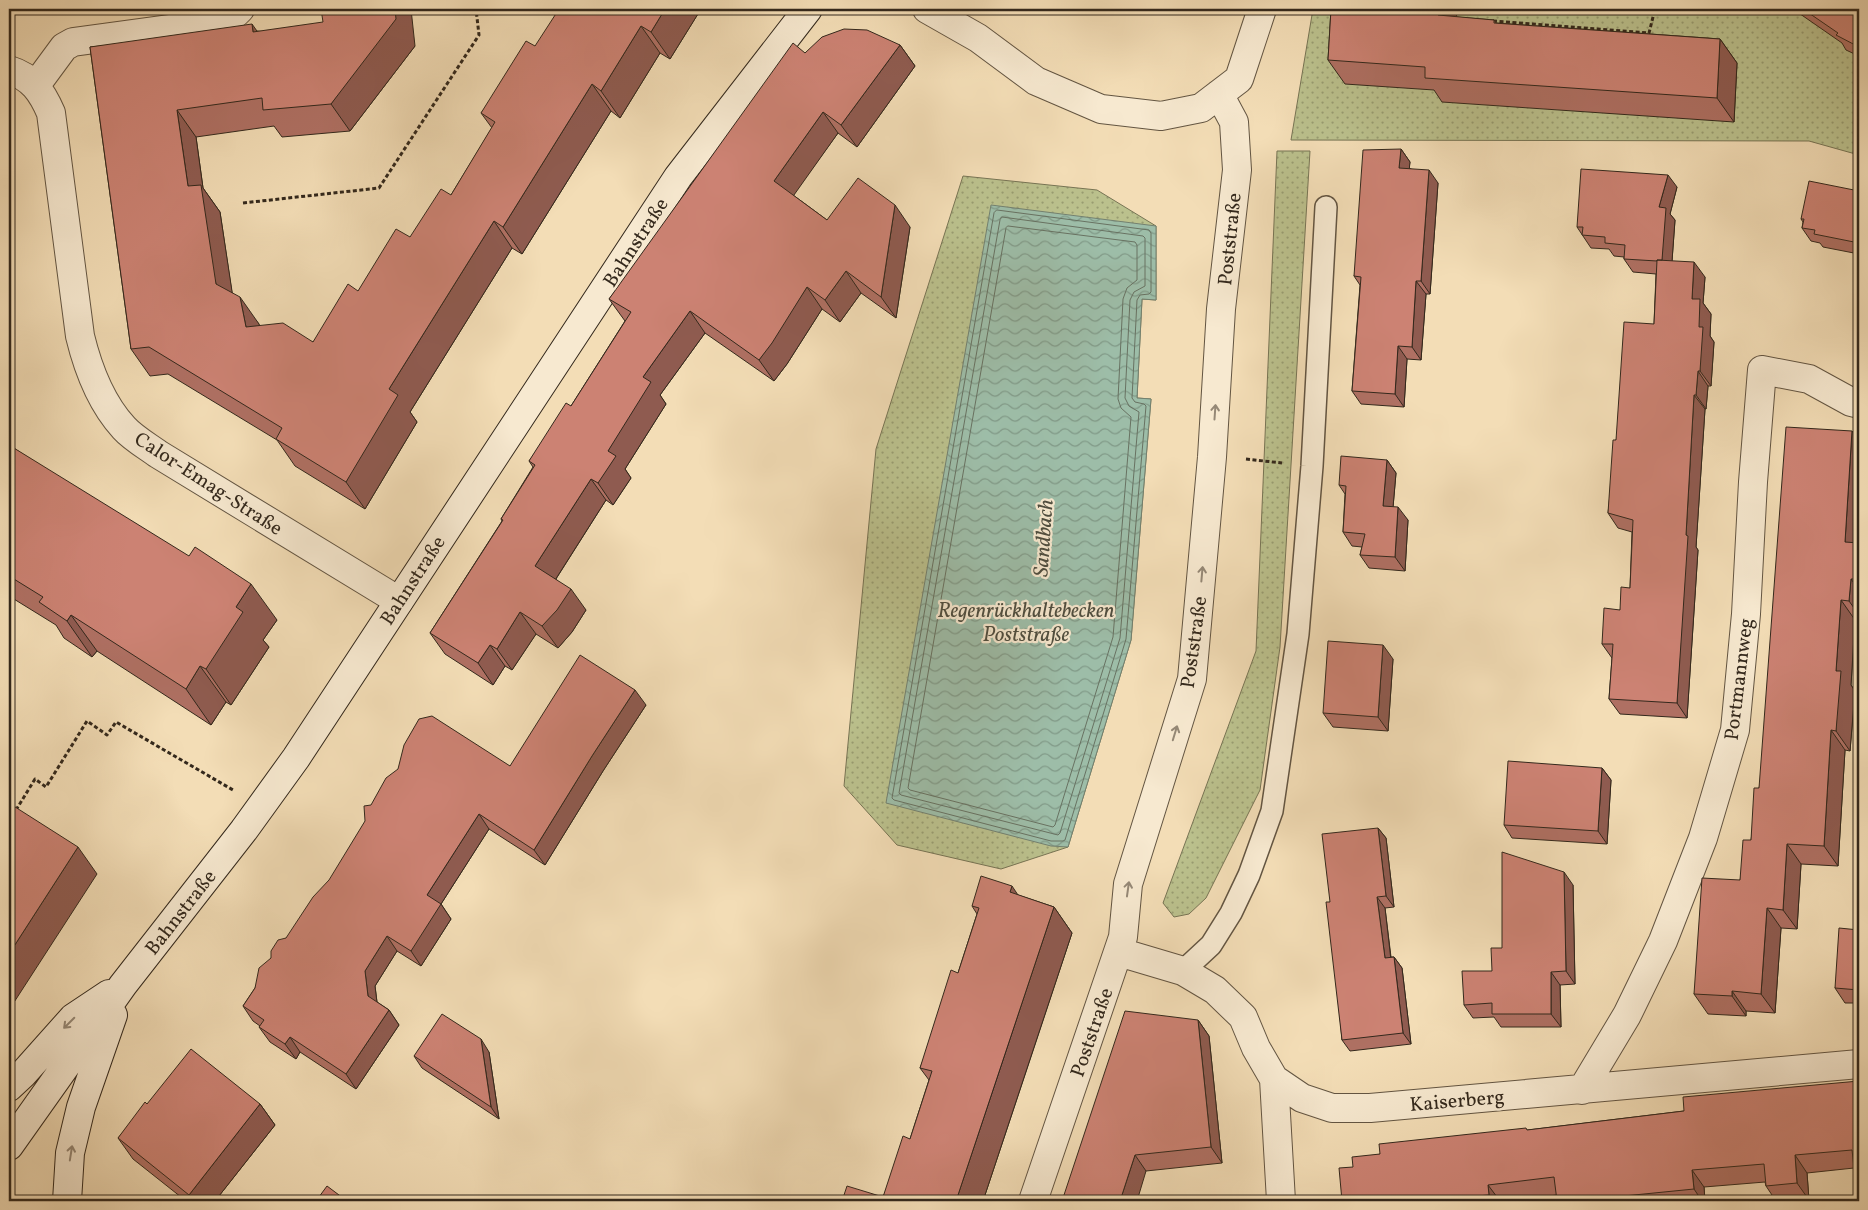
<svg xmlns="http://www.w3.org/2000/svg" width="1868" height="1210" viewBox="0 0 1868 1210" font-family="Vollkorn,serif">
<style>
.grass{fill:url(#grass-dots);stroke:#777454}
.water{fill:url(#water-waves);stroke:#738170}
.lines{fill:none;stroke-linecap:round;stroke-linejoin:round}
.shore{stroke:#687262;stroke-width:1}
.service-casing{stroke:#635542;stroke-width:24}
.minor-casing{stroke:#635542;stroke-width:30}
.secondary-casing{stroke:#33281c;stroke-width:30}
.path{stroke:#33281c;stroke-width:3;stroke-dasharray:4 2.5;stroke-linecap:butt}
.service{stroke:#f7e9d0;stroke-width:21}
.minor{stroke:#f7e9d0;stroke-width:28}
.secondary{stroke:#f7e9d0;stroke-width:28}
.wall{fill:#af7063;stroke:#33281c}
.shaded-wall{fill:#8f5b50;stroke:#33281c}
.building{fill:#cc8273;stroke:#33281c}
.oneway{stroke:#958876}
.labels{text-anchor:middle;stroke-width:4.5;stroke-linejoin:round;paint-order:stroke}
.street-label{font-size:20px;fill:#33281c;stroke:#f7e9d0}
.water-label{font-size:21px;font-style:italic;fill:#4e4d3f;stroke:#f7e9d0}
</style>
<defs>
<pattern id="grass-dots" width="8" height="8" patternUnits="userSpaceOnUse" patternTransform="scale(1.25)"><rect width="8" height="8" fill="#bbc18d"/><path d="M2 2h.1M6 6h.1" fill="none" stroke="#999d72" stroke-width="1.8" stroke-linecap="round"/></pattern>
<pattern id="water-waves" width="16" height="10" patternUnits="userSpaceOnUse" patternTransform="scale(1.25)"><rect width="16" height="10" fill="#9dbda8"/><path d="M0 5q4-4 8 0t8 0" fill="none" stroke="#819a88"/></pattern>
</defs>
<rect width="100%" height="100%" fill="#f3ddb6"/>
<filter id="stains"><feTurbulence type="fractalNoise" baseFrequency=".004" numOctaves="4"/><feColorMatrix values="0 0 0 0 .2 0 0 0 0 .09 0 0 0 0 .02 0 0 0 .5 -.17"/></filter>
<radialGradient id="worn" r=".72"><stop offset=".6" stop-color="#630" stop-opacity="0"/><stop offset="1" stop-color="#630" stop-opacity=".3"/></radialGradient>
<!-- grass -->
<path class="grass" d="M1313,9H1859V155L1809,141L1291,140Z
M1277,151H1310L1280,647L1260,790L1206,898L1189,914L1174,917L1163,903L1256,651Z
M963,176L1097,190L1156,226V300L1142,299L1137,398L1151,399L1131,640L1068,847L1001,869L897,845L844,786L876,449Z"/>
<!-- water -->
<path class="water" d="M991,205L1156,226V300L1142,299L1137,398L1151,399L1131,640L1068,847L1051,846L886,803Z"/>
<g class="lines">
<!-- shore -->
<path class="shore" d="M997,210L1149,230L1151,233V292L1149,294L1140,295L1137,300L1132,398L1135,402L1144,404L1146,406L1126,639L1065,840L1063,841H1051L894,800L892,798L994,213Z
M1002,217L1143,236L1145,238V286L1134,292L1130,300L1125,398L1129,406L1139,412L1120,638L1060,833L1058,835L901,795L899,793L1000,220Z
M1008,226L1135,242L1137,245V280L1127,288L1123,299L1118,399L1121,408L1131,417L1113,637L1055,825L1053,827L910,790L908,788L1006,228Z"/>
<defs>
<path id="service" d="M1183,971L1211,945L1231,913L1249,875L1272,811L1298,634L1312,466L1326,207"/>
<path id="minor" d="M927,9L978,38L1036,81L1101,109L1161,116L1201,108L1239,79L1262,9
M9,70C32,77 42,92 51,113L80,336C88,369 100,402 124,428C133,438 147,446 158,454L399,601
M36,85L64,47L73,42L213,23L236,13L240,9
M1119,952L1183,971L1215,990L1243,1017L1256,1048L1274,1079L1302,1098L1332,1108H1370L1859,1064
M1274,1079L1281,1201
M1582,1090L1627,1015L1663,941L1703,838L1735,730L1746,614L1753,482L1762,370L1809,379L1851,402L1859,404
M1033,1201L1123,937L1128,884L1192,679L1212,457L1221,309L1237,170L1234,122L1219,94"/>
<path id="secondary" d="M9,1087L23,1074L73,1018L109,994
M9,1146L123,985L244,830L296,758L678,177L808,9
M67,1201L70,1153L81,1107L113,1015"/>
</defs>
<!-- service casing -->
<use href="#service" class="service-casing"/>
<!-- minor casing -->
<use href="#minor" class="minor-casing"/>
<!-- secondary casing -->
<use href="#secondary" class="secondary-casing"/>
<!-- path -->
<path class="path" d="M1493,21L1649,33L1655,9
M243,203L379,188L479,35L476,9
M1246,459L1282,463
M16,810L35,779L46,787L87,721L107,735L116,722L233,790"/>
<!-- service -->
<use href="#service" class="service"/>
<!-- minor -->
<use href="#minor" class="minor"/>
<!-- secondary -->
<use href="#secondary" class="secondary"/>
</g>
<!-- wall -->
<path class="wall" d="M701,9L670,59L660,53L620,118L611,111L522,254L512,248L410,412L417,422L365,509L295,466L277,440L168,374L150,376L131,349L90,47L257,31L415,46L350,131L282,137L274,126L196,137L203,188L220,212L232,293L259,324V326L313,342L358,291L451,195L492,128L481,113L535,46Z
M1331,9H1457L1456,17L1494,20L1496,23L1720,39L1737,63L1734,122L1442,102L1434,90L1345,84L1328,60Z
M1793,9H1859V56L1846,50L1842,43Z
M900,45L915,66L857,147L838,133L793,195L827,220L910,227L896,318L861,293L840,322L822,309L787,364L774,381L705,333L660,395L666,404L625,469L631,478L613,505L606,500L556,579L586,610L572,632L558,648L536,634L512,670L505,666L493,685L445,654L430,633L502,521L501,519L533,467L529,461L571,406L625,321L609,299L805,53Z
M1401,149L1410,162L1409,168L1438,183L1430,294H1426L1421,360L1407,359L1404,407L1361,404L1352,391L1360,285L1354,276Z
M1677,187L1670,214L1675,220L1672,261L1705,277L1703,303L1711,314L1710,336L1714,342L1711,386H1708L1706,409H1705L1696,547L1698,550L1687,718L1620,714L1609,699L1612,658L1602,644L1620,610L1630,588L1632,532L1618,528L1608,513L1616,440L1654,324L1656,274L1633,272L1624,259V257L1614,256L1609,249L1591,248L1577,227Z
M1859,191V254L1823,247L1820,243L1811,241L1802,228L1803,222L1801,219Z
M1852,431L1859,441V620H1855L1851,685L1855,691L1850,751L1845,750L1838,866L1801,864L1797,929L1781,928L1775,1013L1746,1011V1016L1708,1014L1694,994L1740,880L1751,840L1759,788Z
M9,445L277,620L263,640L269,647L231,705L226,702L211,725L97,651L92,657L64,638L56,625L9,596Z
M1387,460L1396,473L1393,507L1408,520L1405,571L1369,568L1360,555L1362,547L1352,546L1343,532L1345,494L1339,485Z
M1393,659L1388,731L1333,727L1323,713Z
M646,705L603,771L545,865L489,829L441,904L451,919L421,966L397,951L375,986L377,1002L389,1010L399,1025L356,1089L300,1052L296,1059L270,1042L259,1027L260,1026L253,1021L243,1006L255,988L271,958L286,938L510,766Z
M1602,768L1611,780L1607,844L1512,838L1504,825Z
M1378,828L1386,838L1394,907L1385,908L1391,957H1394L1402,968L1411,1044L1350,1051L1342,1040L1330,902Z
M1573,885L1575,984L1560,985L1561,1027H1501L1494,1017L1473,1018L1464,1005L1492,971Z
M1018,895L1054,907L1072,933L983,1201H842L883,1197L910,1139L929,1080L920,1068L958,973L977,914L972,906Z
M1859,930V1003H1845L1835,988Z
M1198,1020L1209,1036L1222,1163L1146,1171L1062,1201Z
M489,1052L499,1119L422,1068L414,1056Z
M1859,1081V1198L1857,1195L1854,1168L1807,1173L1809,1200L1800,1201H1776L1766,1186L1765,1182L1704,1187L1705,1201H1557V1195L1504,1201H1342L1353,1167L1380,1154L1528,1130L1684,1111Z
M147,1104H260L275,1125L215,1201H186L133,1159L118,1138Z"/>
<!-- shaded-wall -->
<path class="shaded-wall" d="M395,9H411L415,46L350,131L331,104Z
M665,9H701L670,59L651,32Z
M1438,9H1457L1455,39L1438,15Z
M252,24L271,51L253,32Z
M641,26L660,53L620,118L601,91Z
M1720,39L1737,63L1734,122L1717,98Z
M900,45L915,66L857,147L841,125Z
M592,84L611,111L522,254L503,227Z
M177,110L196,137L203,188L220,212L235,311L216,284L188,186Z
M823,112L838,133L789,202L774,181Z
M1401,149L1410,162L1408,181L1399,168Z
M1429,170L1438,183L1430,294L1421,281Z
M1668,175L1677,187L1670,214L1675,220L1671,275L1662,262L1659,207Z
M895,205L910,227L896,318L881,297Z
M494,221L512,248L410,412L417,422L365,509L346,482L389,389Z
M1694,262L1705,277L1703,303L1711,314L1710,336L1714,342L1711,386L1700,371L1692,299Z
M846,271L861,293L840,322L825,300Z
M1416,281L1426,294L1421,360L1412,347Z
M807,287L822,309L787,364L774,381L759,360Z
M240,297L259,324L265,354L246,327Z
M690,311L705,333L660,395L666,404L625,469L631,478L613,505L598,483L608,451L643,377Z
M1398,346L1407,359L1404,407L1395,394Z
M1698,371L1708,386L1706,409L1696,395Z
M1694,395L1705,409L1696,547L1698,550L1687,718L1677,703L1686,535Z
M1852,431L1859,441V552L1845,542Z
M1387,460L1396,473L1392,519L1383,506Z
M591,479L606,500L550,588L535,566Z
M1398,507L1408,520L1405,571L1395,557Z
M1851,579L1859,590V615L1849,601Z
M251,584L277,620L263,640L269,647L231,705L206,669L236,607Z
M571,589L586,610L572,632L558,648L542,626Z
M1841,600L1855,620L1851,685L1855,691L1850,751L1836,731V671Z
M520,612L536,634L512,670L497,649Z
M71,615L97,651L92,657L67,621Z
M490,645L505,666L493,685L478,663Z
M1383,645L1393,659L1388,731L1378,717Z
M200,666L226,702L211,725L186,689Z
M635,690L646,705L603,771L545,865L534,850L592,756Z
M1831,730L1845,750L1838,866L1824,846Z
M1602,768L1611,780L1607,844L1598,831Z
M479,814L489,829L441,904L451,919L421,966L411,951L427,895Z
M1378,828L1386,838L1394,907L1386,896Z
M1787,844L1801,864L1797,929L1783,910Z
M78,847L97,874L9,1010V954Z
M1564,872L1573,885L1575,984L1566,971Z
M1012,886L1030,913L1010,892Z
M1377,897L1385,908L1392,969L1385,958Z
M1054,907L1072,933L983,1201H956Z
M1767,908L1781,928L1775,1013L1761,994Z
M387,936L397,951L375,986L378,1011L368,996L365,971Z
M1394,957L1402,968L1411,1044L1403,1033Z
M1551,972L1560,985L1561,1027L1551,1014Z
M1732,991L1746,1011V1016L1732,996Z
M389,1010L399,1025L356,1089L346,1074Z
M1198,1020L1209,1036L1222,1163L1211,1147Z
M290,1037L300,1052L296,1059L285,1044Z
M481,1039L489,1052L499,1119L491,1107Z
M260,1104L275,1125L215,1201H194L189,1195Z
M1135,1155L1146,1171L1137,1201H1120Z
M1795,1155L1807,1173L1809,1200L1797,1183Z
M1692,1170L1704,1187L1705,1201H1702L1694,1189Z
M1488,1185L1500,1201H1494L1489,1195Z"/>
<!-- building -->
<path class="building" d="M321,9H395L396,19L331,104L263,110L262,98L177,110L188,186L201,185L216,284L240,297L246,327L283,323L313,342L348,284L358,291L396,229L410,237L441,189L451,195L495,122L481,113L526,41L535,46L559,9H665L651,32L641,26L601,91L592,84L503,227L494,221L389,389L398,395L346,482L276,439L282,428L149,347L131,349L90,47L252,24L253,32L323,22Z
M1331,9H1438V15L1494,20V23L1720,39L1717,98L1425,78V67L1328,60Z
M1803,9H1859V47L1836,35L1838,33Z
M844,29L867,30L900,45L841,125L823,112L774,181L827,220L858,178L895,205L881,297L846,271L825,300L807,287L772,343L759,360L690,311L643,377L651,382L608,451L616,456L598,483L591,479L535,566L571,589L557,610L542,626L520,612L497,649L490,645L478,663L430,633L503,520L501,519L535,465L529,461L566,403L571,406L631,312L609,299L793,43L805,53L822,37Z
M1401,149L1399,168L1429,170L1421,281H1416L1412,347L1398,346L1395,394L1352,391L1361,277L1354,276L1363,150Z
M1581,169L1668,175L1659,207L1666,208L1662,260H1657V261L1624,259L1625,245L1605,243V237L1582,235L1583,227H1577Z
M1809,181L1859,191V243L1814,234L1815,230L1802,228L1804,219H1801Z
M1657,260L1694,262L1692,299H1700L1699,327H1703L1700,371H1698L1696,395H1694L1686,535L1688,536L1677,703L1609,699L1613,644H1602L1604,608L1620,610L1621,587L1630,588L1633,520L1608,513L1613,440H1616L1624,322L1654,324Z
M1786,427L1852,431L1845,542L1859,543V568L1858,579H1851L1849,601L1841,600L1836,671H1841L1836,731L1831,730L1824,846L1787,844L1783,910L1767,908L1761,994L1732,991V996L1694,994L1702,878L1740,880L1743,840H1751L1754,788H1759Z
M9,445L189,556L195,547L251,584L236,607L243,612L206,669L200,666L186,689L71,615L67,621L39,602L43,597L9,576Z
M1341,456L1387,460L1383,506L1398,507L1395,557L1360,555L1365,534L1343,532L1346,486L1339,485Z
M1328,641L1383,645L1378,717L1323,713Z
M580,655L635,690L592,756L534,850L479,814L427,895L441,904L411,951L387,936L365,971L368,996L389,1010L346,1074L290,1037L285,1044L259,1027L264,1020L243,1006L255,988L259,968L271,958V951L278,940L286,938L313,897L329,880L365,821L364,806L371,805L386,778L398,769L404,745L419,719L432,716L510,766Z
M1508,761L1602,768L1598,831L1504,825Z
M12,805L78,847L9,954V810Z
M1378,828L1386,896L1377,897L1385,958L1394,957L1403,1033L1342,1040L1326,902H1330L1322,834Z
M1502,852L1564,872L1566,971L1551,972V1014H1492V1003L1464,1005L1462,971H1492L1491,948H1502Z
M981,876L1012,886L1010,892L1054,907L956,1201H842L847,1186L883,1197L903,1136L910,1139L932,1071L920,1068L951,970L958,973L979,908L972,906Z
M1839,928L1859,930V990L1835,988Z
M1125,1011L1198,1020L1211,1147L1135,1155L1120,1201H1062Z
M442,1014L481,1039L491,1107L414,1056Z
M191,1049L260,1104L189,1195L118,1138L145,1102L147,1104Z
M1859,1081V1195H1857L1852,1150L1795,1155L1797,1183L1766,1186L1764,1164L1692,1170L1694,1189L1614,1197V1199L1598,1201H1557L1554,1177L1488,1185L1489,1195L1463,1197L1464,1201H1342L1339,1168L1353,1167L1352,1157L1380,1154L1379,1144L1526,1128L1527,1130L1684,1111L1683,1097Z
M327,1186L347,1201H316Z"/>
<!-- one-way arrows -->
<defs><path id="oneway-shaft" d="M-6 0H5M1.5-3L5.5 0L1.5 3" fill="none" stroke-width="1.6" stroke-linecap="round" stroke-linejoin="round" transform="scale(1.25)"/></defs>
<g class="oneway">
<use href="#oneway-shaft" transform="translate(1215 412) rotate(-86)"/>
<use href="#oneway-shaft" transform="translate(1202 574) rotate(-85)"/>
<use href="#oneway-shaft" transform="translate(1175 733) rotate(-73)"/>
<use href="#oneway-shaft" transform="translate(1128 889) rotate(-82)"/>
<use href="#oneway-shaft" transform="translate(69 1023) rotate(135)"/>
<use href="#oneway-shaft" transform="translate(71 1153) rotate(-81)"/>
</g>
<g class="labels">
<!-- street labels -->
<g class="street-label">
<text transform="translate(1229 239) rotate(-84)" y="7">Poststraße</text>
<text transform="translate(635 242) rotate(-57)" y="7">Bahnstraße</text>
<text transform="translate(209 483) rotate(33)" y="7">Calor-Emag-Straße</text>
<text transform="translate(412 580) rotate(-57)" y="7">Bahnstraße</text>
<text transform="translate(1193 642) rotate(-82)" y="7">Poststraße</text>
<text transform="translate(1738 679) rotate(-83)" y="7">Portmannweg</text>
<text transform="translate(180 912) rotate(-52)" y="7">Bahnstraße</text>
<text transform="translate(1091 1032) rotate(-71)" y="7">Poststraße</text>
<text transform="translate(1457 1100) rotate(-5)" y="7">Kaiserberg</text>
</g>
<!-- water labels -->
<g class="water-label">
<text transform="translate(1043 538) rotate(-86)" y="7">Sandbach</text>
<text x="1026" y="617">Regenrückhaltebecken<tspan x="1026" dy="24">Poststraße</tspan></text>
</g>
</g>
<!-- margin -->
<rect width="1868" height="1210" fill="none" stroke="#f3ddb6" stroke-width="30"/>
<rect x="10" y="10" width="1848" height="1190" fill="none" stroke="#33281c" stroke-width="2.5"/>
<rect x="15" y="15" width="1838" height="1180" fill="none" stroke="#33281c"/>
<rect width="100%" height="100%" filter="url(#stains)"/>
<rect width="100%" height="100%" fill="url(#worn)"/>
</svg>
